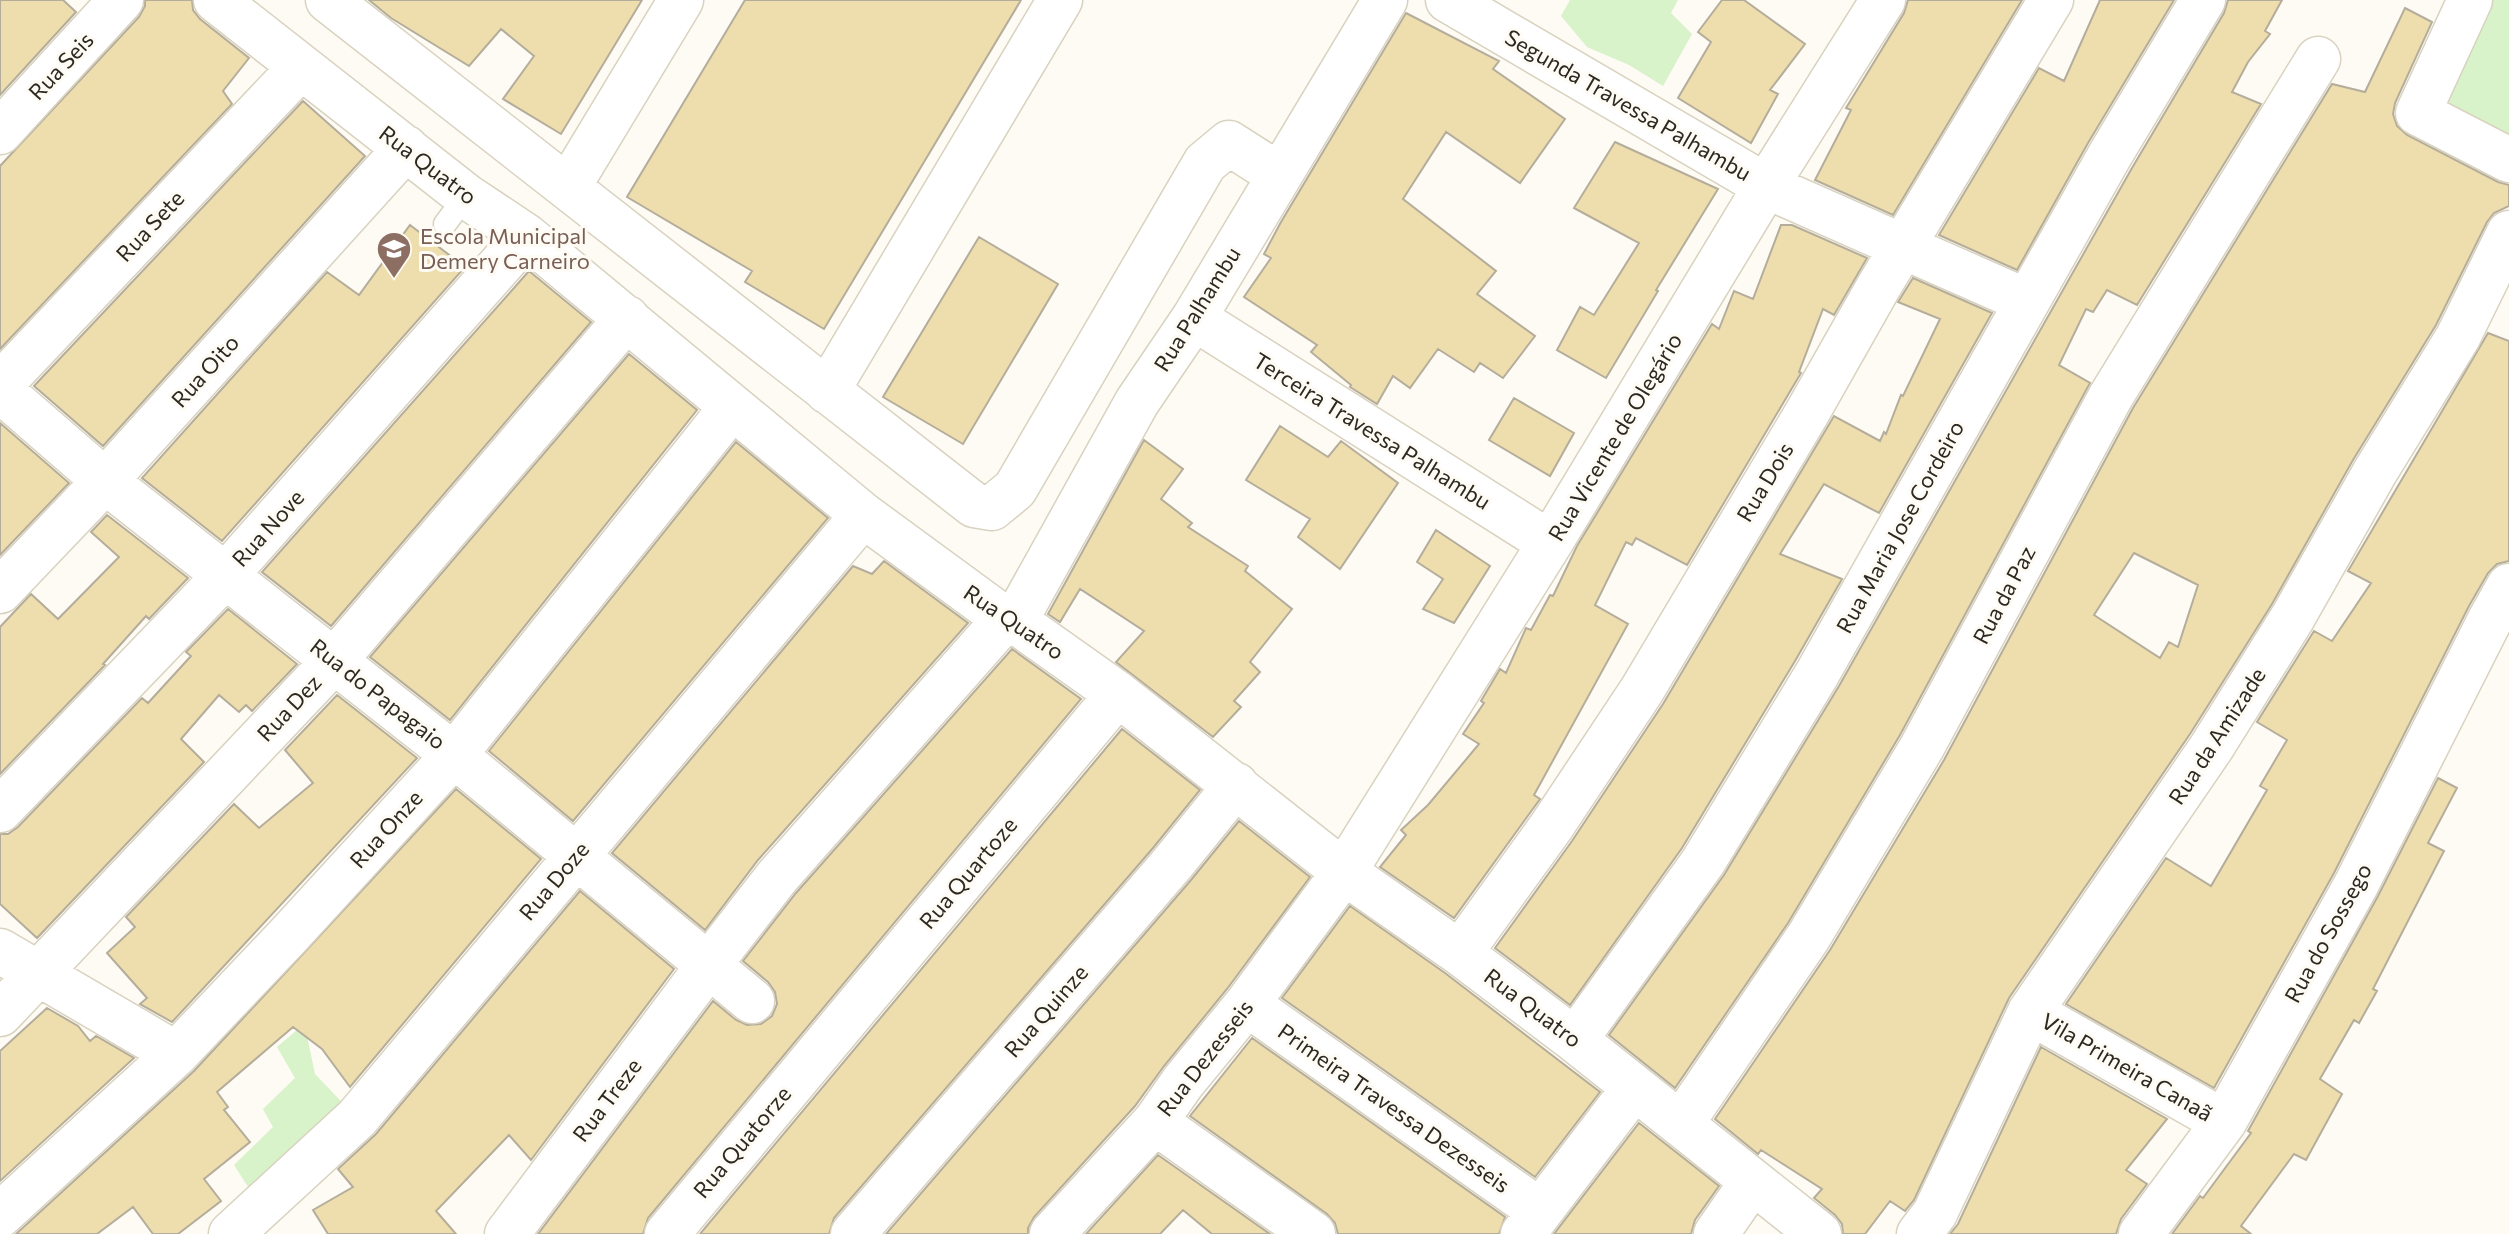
<svg xmlns="http://www.w3.org/2000/svg" width="2509" height="1234" viewBox="0 0 2509 1234" font-family="Commissioner,sans-serif">
<style>
.green{fill:#d8f2ca}
.building{fill:#efdead;stroke:#b4ad9b;stroke-width:2;fill-rule:evenodd}
.lines{fill:none;stroke-linecap:round;stroke-linejoin:round}
.lane-casing{stroke:#d8d2bf;stroke-width:25}
.street-casing{stroke:#d8d2bf;stroke-width:47}
.lane{stroke:#fff;stroke-width:22}
.street{stroke:#fff;stroke-width:44}
.labels{text-anchor:middle;stroke-width:6;stroke-linejoin:round;paint-order:stroke}
.street-label{font-size:22px;fill:#2b2922;stroke:#fefbf4}
.education-label{font-size:22px;fill:#785e54;stroke:#fefbf4;text-anchor:start}
</style>
<rect width="100%" height="100%" fill="#fefbf4"/>
<!-- green -->
<path class="green" d="M1570,0H1678L1671,13L1692,34L1663,86L1629,65L1587,47L1561,16Z
M2489,0H2509V151L2418,113Z
M311,919L349,965L307,1036L315,1074L357,1118L261,1207L234,1165L273,1127L263,1109L295,1078L277,1047L297,1030L325,991L289,935Z"/>
<!-- building -->
<path class="building" d="M0,0H63L76,12L0,95Z
M145,0H192L193,10L200,19L249,58L223,91L232,104L0,349V166L139,17L145,6Z
M369,0H642L561,134L503,99L534,56L501,29L469,66L391,18Z
M745,0H1021L824,329L745,282L752,271L627,197Z
M1722,0H1744L1805,44L1770,90L1778,94L1751,143L1678,98L1711,42L1698,32Z
M1908,0H2022L1893,215L1815,180L1851,110L1846,108L1904,13Z
M2100,0H2174L2088,143L2017,270L1939,235L2039,68L2064,81Z
M2228,0H2282L2265,31L2270,34L2248,62L2232,92L2261,104L2137,305L2107,290L2093,312L2086,309L2059,365L2090,383L1900,735L1788,923L1675,1088L1609,1035L1724,875L1839,686L2132,168L2224,13Z
M2405,8L2432,22L2395,103L2393,114L2397,126L2407,135L2498,182L2509,185V206L2494,213L2487,222L2436,325L2353,460L2272,604L2190,734L2009,998L1914,1200L1905,1211L1890,1201L1865,1234H1843L1842,1224L1835,1215L1814,1198L1822,1189L1761,1150L1758,1154L1715,1119L1830,950L1944,760L2133,408L2332,84L2365,92ZM2134,553L2198,585L2178,647L2169,642L2160,658L2094,615Z
M1406,13L1499,61L1493,69L1565,119L1520,183L1446,132L1403,199L1496,271L1477,294L1535,336L1503,378L1480,363L1474,372L1438,349L1410,388L1393,376L1377,404L1350,387L1351,385L1311,352L1317,345L1244,297L1271,258L1264,254L1281,222Z
M303,101L365,156L103,446L34,386Z
M1615,142L1718,189L1656,290L1658,291L1606,378L1557,350L1580,307L1594,315L1639,243L1574,208Z
M410,225L465,267L222,541L142,478L327,272L359,295Z
M1781,225H1792L1867,258L1834,315L1823,309L1799,372L1801,373L1687,565L1636,538L1632,545L1626,542L1595,605L1628,624L1534,795L1540,799L1454,918L1380,867L1406,835L1401,830L1428,805L1479,744L1463,734L1484,703L1481,701L1500,669L1506,673L1526,628L1531,630L1550,595L1553,596L1577,546L1712,324L1719,329L1734,291L1753,299Z
M979,237L1058,284L963,444L883,397Z
M529,271L591,322L331,626L262,572Z
M1913,278L1992,313L1879,513L1824,484L1780,554L1842,579L1795,661L1682,848L1570,1005L1495,948L1572,841L1663,704L1834,416L1880,441L1884,432L1886,434L1901,395L1903,396L1940,319L1898,302Z
M2488,333L2509,341V561L2497,564L2488,573L2469,606L2334,873L2214,1088L2066,1004L2166,858L2211,886L2267,790L2260,786L2287,740L2257,722L2314,631L2332,641L2371,583L2348,571Z
M629,354L697,410L450,720L370,657Z
M1514,398L1574,433L1550,476L1489,440Z
M0,423L69,483L0,555Z
M1280,426L1328,457L1341,441L1398,483L1340,569L1298,537L1310,519L1246,480Z
M1144,440L1183,469L1161,499L1192,523L1188,527L1248,566L1245,571L1292,609L1250,662L1260,672L1234,701L1241,707L1213,737L1116,662L1144,631L1080,589L1060,622L1048,614Z
M736,442L828,518L573,821L489,751Z
M107,515L188,578L149,619L146,616L103,664L105,665L0,774V627L31,594L58,619L119,557L91,532Z
M1436,530L1490,566L1454,623L1423,609L1443,579L1417,562Z
M884,561L968,623L758,860L705,930L612,853L853,566L872,574Z
M228,609L297,664L252,711L246,705L239,712L219,695L181,739L204,762L37,938L0,904V834H8L18,827L142,698L148,703L191,656L186,652Z
M1012,649L1081,699L648,1218L643,1234H538L713,1001L736,1020L747,1025L761,1024L772,1016L777,1004L775,992L768,982L743,961L796,893Z
M337,695L417,758L172,1022L140,1004L147,998L107,953L135,927L126,917L234,804L259,828L313,783L285,750Z
M1122,729L1200,790L1153,848L834,1218L829,1234H700Z
M2438,778L2457,788L2428,843L2444,851L2373,989L2377,991L2359,1023L2354,1020L2320,1079L2342,1094L2306,1160L2294,1154L2241,1226L2251,1234H2172L2200,1196L2203,1198L2251,1133L2248,1131L2378,896Z
M456,789L541,859L350,1087L322,1049L293,1027L217,1092L228,1107L224,1110L250,1142L204,1179L221,1201L178,1234H153L133,1207L97,1234H16L194,1071Z
M1239,821L1310,877L1227,989L1164,1066L1135,1106L1034,1217L1028,1228V1234H886L1191,880Z
M580,891L674,969L531,1160L509,1135L436,1211L456,1234H328L313,1210L353,1187L338,1169L376,1134Z
M1350,906L1445,973L1600,1092L1535,1177L1282,998Z
M47,1008L78,1026L90,1041L96,1036L134,1058L0,1181V1051Z
M1252,1038L1505,1217L1499,1234H1338L1335,1223L1327,1214L1190,1116Z
M2041,1047L2167,1119L2126,1170L2147,1184L2121,1219L2116,1234H1950L1958,1224Z
M1639,1123L1719,1186L1695,1220L1691,1234H1554Z
M1158,1155L1270,1234H1212L1183,1210L1160,1234H1086Z"/>
<g class="lines">
<defs>
<path id="lane" d="M445,224L466,196"/>
<path id="street" d="M216,0L466,196L526,236L863,515L1005,619L1015,621L1118,694L1344,872L1460,953L1575,1040L1819,1234
M328,0L974,505L992,508L1015,489L1205,163L1229,143L1279,175
M1448,0L1766,186L2026,301
M2470,0L2418,113L2509,160
M0,132L121,0
M568,187L681,0
M1194,318L1550,543
M0,385L300,68
M0,390L105,481L454,755L752,1001
M827,391L1060,0
M0,591L105,481L406,148
M1015,621L1137,402L1194,318L1385,0
M0,810L226,575L526,236
M0,951L176,1054
M1460,953L1551,827L1642,690L1807,413L1879,286L2051,0
M1247,1004L1540,1211
M2030,1012L2224,1122
M0,1014L335,660L627,318
M1575,1040L1703,862L1817,674L2110,155L2203,0
M1155,1122L1313,1234
M1681,1124L1809,936L1922,747L2111,396L2318,59
M0,1215L176,1054L289,935L454,755L732,407
M231,1234L357,1118L863,515
M507,1234L708,966L777,877L1005,619
M667,1234L1118,694
M853,1234L1172,864L1236,785
M1052,1234L1155,1122L1183,1082L1247,1004L1344,872L1550,543L1766,186L1883,0
M1523,1234L1634,1088
M1716,1234L1752,1182
M1919,1234L1935,1213L2030,1012L2211,748L2293,617L2375,472L2458,337L2509,233
M2141,1234L2224,1122L2356,885L2491,618L2509,586"/>
</defs>
<!-- lane casing -->
<use href="#lane" class="lane-casing"/>
<!-- street casing -->
<use href="#street" class="street-casing"/>
<!-- lane -->
<use href="#lane" class="lane"/>
<!-- street -->
<use href="#street" class="street"/>
</g>
<!-- icons -->
<defs>
<symbol id="school-pin" viewBox="-11 -11 22 30"><path d="M0 17L-7.5 6A9.5 9.5 0 1 1 7.5 6Z" fill="#8d6e63" stroke="#fefbf4"/><path d="M0-5L7-2L0 1L-7-2ZM-4 1L0 2.5L4 1V4Q0 6-4 4Z" fill="#fff"/></symbol>
</defs>
<g fill-rule="evenodd">
<use href="#school-pin" x="374" y="229" width="40" height="54"/>
</g>
<g class="labels">
<!-- street labels -->
<g class="street-label">
<text transform="translate(61 66) rotate(-47)" y="8">Rua Seis</text>
<text transform="translate(1628 105) rotate(30)" y="8">Segunda Travessa Palhambu</text>
<text transform="translate(428 165) rotate(37)" y="8">Rua Quatro</text>
<text transform="translate(150 226) rotate(-47)" y="8">Rua Sete</text>
<text transform="translate(1197 309) rotate(-58)" y="8">Rua Palhambu</text>
<text transform="translate(205 371) rotate(-48)" y="8">Rua Oito</text>
<text transform="translate(1372 431) rotate(32)" y="8">Terceira Travessa Palhambu</text>
<text transform="translate(1615 437) rotate(-59)" y="8">Rua Vicente de Olegário</text>
<text transform="translate(1765 482) rotate(-59)" y="8">Rua Dois</text>
<text transform="translate(1900 527) rotate(-61)" y="8">Rua Maria Jose Cordeiro</text>
<text transform="translate(268 528) rotate(-48)" y="8">Rua Nove</text>
<text transform="translate(2004 595) rotate(-62)" y="8">Rua da Paz</text>
<text transform="translate(1014 622) rotate(34)" y="8">Rua Quatro</text>
<text transform="translate(378 694) rotate(38)" y="8">Rua do Papagaio</text>
<text transform="translate(289 708) rotate(-47)" y="8">Rua Dez</text>
<text transform="translate(2217 736) rotate(-57)" y="8">Rua da Amizade</text>
<text transform="translate(386 829) rotate(-48)" y="8">Rua Onze</text>
<text transform="translate(968 873) rotate(-50)" y="8">Rua Quartoze</text>
<text transform="translate(554 881) rotate(-50)" y="8">Rua Doze</text>
<text transform="translate(2328 933) rotate(-61)" y="8">Rua do Sossego</text>
<text transform="translate(1533 1008) rotate(37)" y="8">Rua Quatro</text>
<text transform="translate(1046 1011) rotate(-49)" y="8">Rua Quinze</text>
<text transform="translate(1205 1058) rotate(-52)" y="8">Rua Dezesseis</text>
<text transform="translate(2127 1067) rotate(30)" y="8">Vila Primeira Canaã</text>
<text transform="translate(607 1100) rotate(-53)" y="8">Rua Treze</text>
<text transform="translate(1394 1108) rotate(35)" y="8">Primeira Travessa Dezesseis</text>
<text transform="translate(742 1142) rotate(-50)" y="8">Rua Quatorze</text>
</g>
<!-- education labels -->
<g class="education-label">
<text x="420" y="244">Escola Municipal<tspan x="420" dy="25">Demery Carneiro</tspan></text>
</g>
</g>
</svg>
